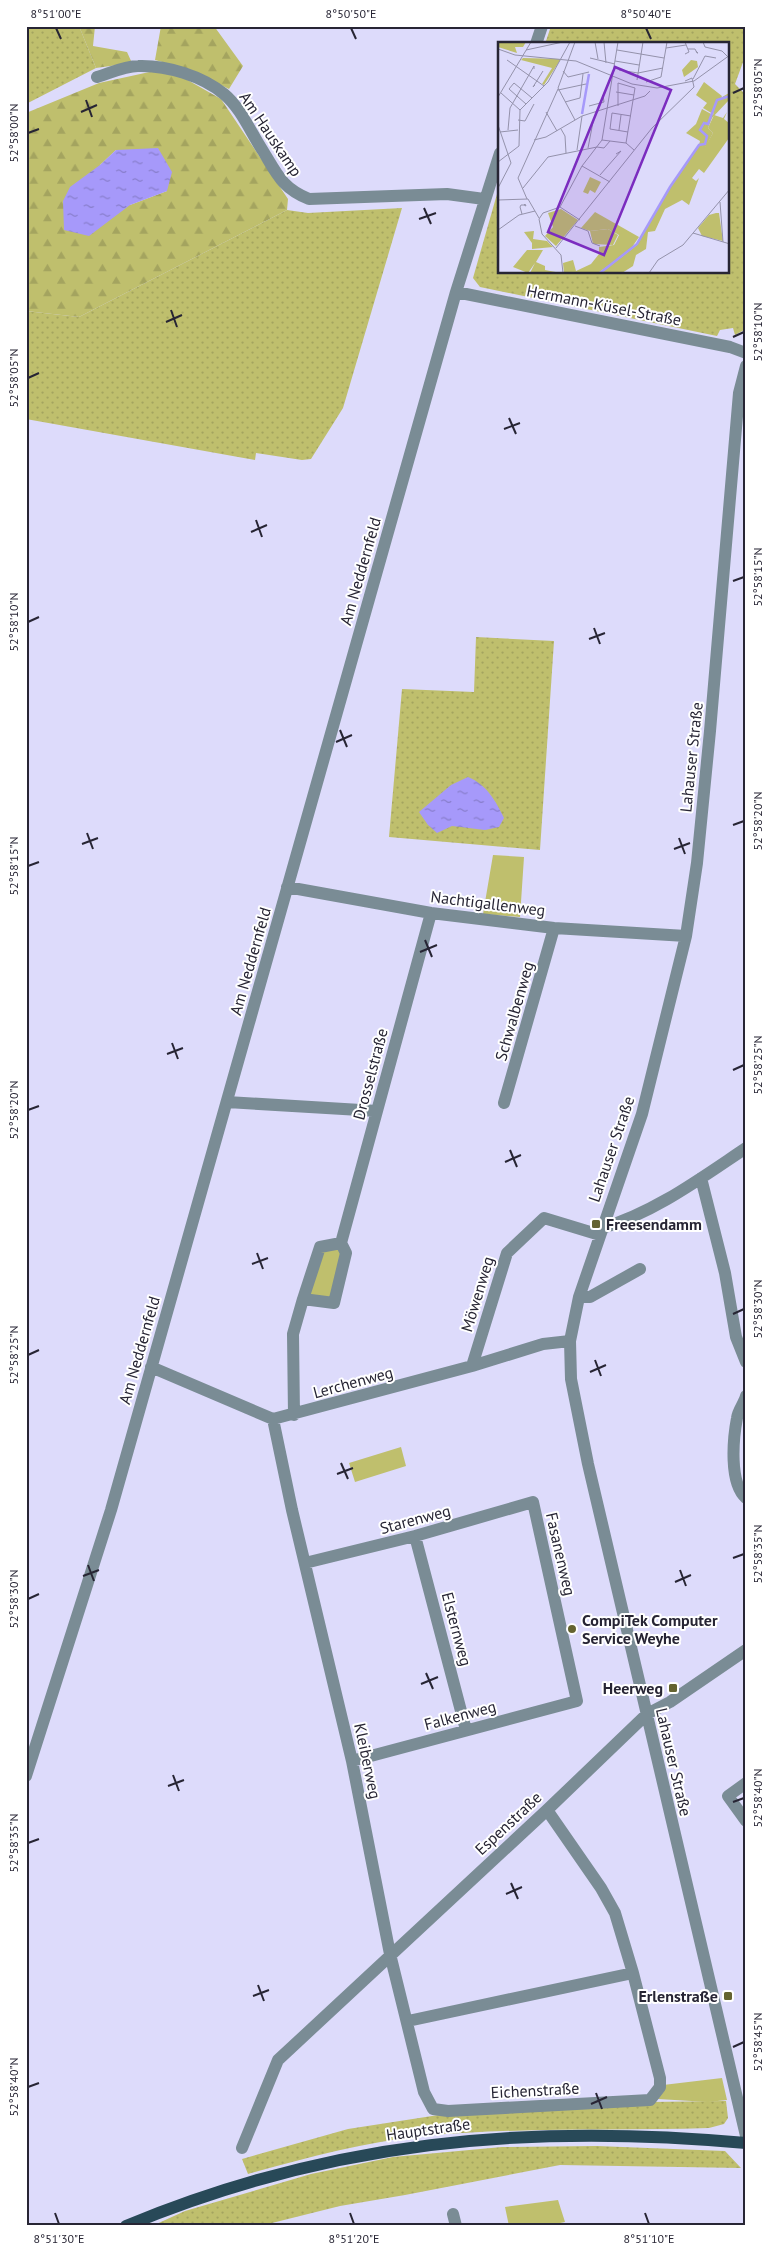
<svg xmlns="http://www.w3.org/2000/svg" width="772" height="2252" viewBox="0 0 772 2252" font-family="'PT Sans',sans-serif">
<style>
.grass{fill:url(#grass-dots)}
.forest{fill:url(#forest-firs);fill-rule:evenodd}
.park{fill:#bfbf6d}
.water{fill:url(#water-ripples)}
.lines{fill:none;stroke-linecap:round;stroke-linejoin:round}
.minor{stroke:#7a8c95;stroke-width:12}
.major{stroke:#284958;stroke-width:12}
.ticks{fill:none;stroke:#272534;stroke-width:2}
.poi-dot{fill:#646330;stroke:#fff;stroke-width:2}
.labels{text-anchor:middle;stroke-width:4;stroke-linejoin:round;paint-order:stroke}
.street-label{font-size:16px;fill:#272534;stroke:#fff}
.poi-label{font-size:16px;font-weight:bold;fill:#272534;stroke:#fff;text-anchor:start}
.inset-river{fill:none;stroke:#a699fa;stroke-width:2.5}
.inset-road{fill:none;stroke:#9492ab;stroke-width:1}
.view{fill:#7b2cbf;fill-opacity:0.15;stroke:#7b2cbf;stroke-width:2.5}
.inset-edge{fill:none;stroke:#272534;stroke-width:2.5}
.neatline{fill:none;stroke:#272534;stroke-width:2}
.ticks-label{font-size:12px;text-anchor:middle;fill:#272534}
</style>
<defs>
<pattern id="grass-dots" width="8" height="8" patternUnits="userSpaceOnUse" patternTransform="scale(1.25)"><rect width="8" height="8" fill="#bfbf6d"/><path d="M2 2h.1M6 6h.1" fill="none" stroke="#a4a45f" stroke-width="1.8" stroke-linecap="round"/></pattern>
<pattern id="forest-firs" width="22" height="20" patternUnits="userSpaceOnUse" patternTransform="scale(1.25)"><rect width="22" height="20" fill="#bfbf6d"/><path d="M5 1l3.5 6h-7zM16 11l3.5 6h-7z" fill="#a4a45f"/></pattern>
<pattern id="water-ripples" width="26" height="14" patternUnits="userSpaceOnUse" patternTransform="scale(1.25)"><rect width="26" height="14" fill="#a699fa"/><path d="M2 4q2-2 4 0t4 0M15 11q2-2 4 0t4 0" fill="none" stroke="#877dcb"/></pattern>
</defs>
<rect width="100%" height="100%" fill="#dddbfb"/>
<!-- grass -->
<path class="grass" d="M26,26H79L96,68L26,104Z
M551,26H746V54L735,84L746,95V329L735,335L733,328L720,330L717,336L480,287L473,278L499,187L500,272H728V44H545Z
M402,208L343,408L311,459L302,460L256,453L255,460L26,419V311L79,317L287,210L308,213Z
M476,637L554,641L540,850L389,837L402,689L474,692Z
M726,2101L728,2118L724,2124L709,2128C614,2131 518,2127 423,2136C364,2142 306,2158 248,2174L242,2159L348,2129L445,2114L649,2102Z
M597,2146L725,2151L741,2168L560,2165L405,2195L340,2206L260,2226H152L185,2211L311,2174L393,2157L502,2147Z"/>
<!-- forest -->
<path class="forest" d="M79,26H95L93,46L127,52L132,63L96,68Z
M161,26H214L243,66L229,89L188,69L155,60Z
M154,71L184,78L221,99L288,199L287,210L79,317L26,311V113L99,83ZM116,150L167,191L130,205L100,165Z"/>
<!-- park -->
<path class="park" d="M493,855L524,857L520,917L483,914Z
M340,1245L345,1253L333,1301L306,1297L321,1248Z
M401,1447L406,1466L355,1482L349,1463Z
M722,2078L727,2100L708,2102L658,2099L663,2085Z
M558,2200L565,2222L546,2226H509L505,2207Z"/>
<!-- water -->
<path class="water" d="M158,148L172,172L167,191L130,205L89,236L64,230L63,201L70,187L100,165L116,150Z
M468,777C486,784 496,801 504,818L499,827L485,830L452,826L437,833L428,825L419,812L451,785Z"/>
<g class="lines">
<!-- minor -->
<path class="minor" d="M536,44L542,26
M97,77C110,73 125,66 138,66C167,65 202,76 224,94C241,108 251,133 263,151C277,174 282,188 309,199L447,194L484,199
M456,292L730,347L746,353
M746,366L739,393L710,731L697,863L686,936L642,1114L579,1297L570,1341L571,1379L588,1464L746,2136
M287,887L431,913L554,928L686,936
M227,1102L377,1111
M504,1103L554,928
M701,1178L725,1273L736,1337L746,1362
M602,1228C654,1213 701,1178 746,1148
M341,1243L320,1247L303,1299L334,1303L346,1253L341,1243L431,913
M579,1297H590L640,1269
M472,1366L507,1253L544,1218L600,1235
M151,1367L273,1419L472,1366L543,1344L570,1341
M746,1396C744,1404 738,1410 737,1418C733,1439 729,1483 746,1498
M294,1415L293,1334L303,1299
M273,1419L292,1510L352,1761L390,1954L424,2092L433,2109L448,2111L650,2100L660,2087V2078L633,1973L615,1913L601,1888L547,1810
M415,1536L466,1730
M305,1563L415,1536L533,1502L577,1701L352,1761
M26,1776L111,1510L456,292L500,153
M746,1783L728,1796L746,1821
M408,2021L633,1973
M242,2148L278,2060L547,1810L647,1714L670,1702L746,1650
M453,2214L456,2226"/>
<!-- major -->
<path class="major" d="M126,2226C330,2141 527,2123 746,2143"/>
</g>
<!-- ticks -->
<path class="ticks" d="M56,28L61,39M351,28L356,39M646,28L651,39M733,93L744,88M86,100L92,117M81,112L97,105M28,133L39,129M424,208L431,224M419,219L436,213M171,310L177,327M166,322L182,315M733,337L744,332M28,378L39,373M509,418L516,434M504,429L520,423M256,520L262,537M251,532L267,525M733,581L744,577M28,622L39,617M594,628L600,644M589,639L605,633M340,730L347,747M336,742L352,735M733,825L744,821M87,833L93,849M679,838L685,854M82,844L98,838M674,849L690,843M28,866L39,862M425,940L432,957M420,952L437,945M172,1043L178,1059M167,1054L183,1048M733,1070L744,1065M28,1110L39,1106M510,1150L517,1167M505,1162L521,1155M257,1253L263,1269M252,1264L268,1258M733,1314L744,1309M28,1355L39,1350M595,1360L601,1376M590,1372L606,1365M341,1463L348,1479M337,1474L353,1468M733,1558L744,1554M88,1565L94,1581M680,1570L686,1586M83,1576L99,1570M675,1582L691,1575M28,1599L39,1594M426,1673L433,1689M421,1684L438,1677M173,1775L179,1791M168,1786L184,1780M733,1802L744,1798M28,1843L39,1839M511,1883L518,1899M506,1894L522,1887M258,1985L264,2001M253,1996L269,1990M733,2047L744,2042M28,2087L39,2083M596,2093L602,2109M591,2104L607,2097M55,2213L59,2224M350,2213L354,2224M645,2213L649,2224"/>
<!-- markers -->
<g class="poi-dot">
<rect x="591" y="1219" width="10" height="10" rx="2.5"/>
<circle cx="572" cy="1629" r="5"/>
<rect x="668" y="1683" width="10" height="10" rx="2.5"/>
<rect x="723" y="1991" width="10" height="10" rx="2.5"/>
</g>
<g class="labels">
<!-- street labels -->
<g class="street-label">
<text transform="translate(271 134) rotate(56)" y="6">Am Hauskamp</text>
<text transform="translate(604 305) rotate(11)" y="6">Hermann-Küsel-Straße</text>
<text transform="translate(360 571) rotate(-74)" y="6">Am Neddernfeld</text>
<text transform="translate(691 757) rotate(-84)" y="6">Lahauser Straße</text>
<text transform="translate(488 903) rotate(7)" y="6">Nachtigallenweg</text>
<text transform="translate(250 961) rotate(-74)" y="6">Am Neddernfeld</text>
<text transform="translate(514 1011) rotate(-74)" y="6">Schwalbenweg</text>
<text transform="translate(370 1074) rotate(-75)" y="6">Drosselstraße</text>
<text transform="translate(611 1149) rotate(-71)" y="6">Lahauser Straße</text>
<text transform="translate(477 1294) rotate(-73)" y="6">Möwenweg</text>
<text transform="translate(139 1350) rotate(-74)" y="6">Am Neddernfeld</text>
<text transform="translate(353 1382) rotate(-15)" y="6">Lerchenweg</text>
<text transform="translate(415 1519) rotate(-15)" y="6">Starenweg</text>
<text transform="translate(561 1554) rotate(77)" y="6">Fasanenweg</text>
<text transform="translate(457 1629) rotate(75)" y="6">Elsternweg</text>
<text transform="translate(460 1715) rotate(-15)" y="6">Falkenweg</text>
<text transform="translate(368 1761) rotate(78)" y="6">Kleiberweg</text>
<text transform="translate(674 1762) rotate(77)" y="6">Lahauser Straße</text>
<text transform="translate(508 1823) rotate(-43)" y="6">Espenstraße</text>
<text transform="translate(535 2090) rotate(-3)" y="6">Eichenstraße</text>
<text transform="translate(428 2129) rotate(-8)" y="6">Hauptstraße</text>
</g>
<!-- poi labels -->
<g class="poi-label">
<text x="606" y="1230">Freesendamm</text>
<text x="582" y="1626">CompiTek Computer<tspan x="582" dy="18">Service Weyhe</tspan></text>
<text x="663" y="1694" text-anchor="end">Heerweg</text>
<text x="718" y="2002" text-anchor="end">Erlenstraße</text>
</g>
</g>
<!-- overview -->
<g transform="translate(498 42)">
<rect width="231" height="231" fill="#dddbfb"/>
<path d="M229,70L226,77L231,81V96L206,131L201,127L194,136L198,139L201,136L191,163L184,158L167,167L157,189L150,190L148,207L138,213L135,224L124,231H103L139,203L172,145L201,103L207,105L215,91L210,86L216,73L225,76ZM92,135L103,140L97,151L92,148L90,152L85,150ZM63,167L80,178L58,204L47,194L55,185L50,171ZM97,170L141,195L132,208L100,231H66L65,221L75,218L78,229L93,222L101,212V205L116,203L121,193L110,187L92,189L83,186ZM218,171H221L225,199L204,194L200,186L211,173ZM36,189L35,197L49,199L55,205L34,207V201L26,190ZM29,208H45L38,220L47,224V228L63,231H32L37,221L30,231L15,225Z" fill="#bfbf6d"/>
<path d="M110,187L120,193L115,203L95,202L92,189Z" fill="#bfbf6d"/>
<path d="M231,51V58L214,76L210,86L215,91L207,106L201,103L202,99L188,91L198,82L204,67L215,73L219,58Z" fill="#bfbf6d"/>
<path d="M0,0H28L25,5H17L19,11L0,5ZM25,16L63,17L46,43L44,42L54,26L23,18ZM193,18L199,19L200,25L186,35L184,28ZM206,40L224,54L215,72L205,66L209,61L198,53Z" fill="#bfbf6d"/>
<path class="inset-river" d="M84,72L91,32M102,231L139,202L172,145L201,103L207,102L209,94L202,88L206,81L210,82L219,58L232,54"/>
<path class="inset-road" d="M77,0L60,46L77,78M97,0L100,17M106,0L108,21M205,0L207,5L224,9L230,15M168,6L188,3M0,7L17,13L78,19L134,42L159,46L196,39L232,13M190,7H197L199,11H200L198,9M28,8L65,0M119,8L166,16M187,12L191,10L187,0M92,16L117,22M9,18L46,44M117,19L141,23M121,28L140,31L165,26M65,29L70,35L91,30M195,37L207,14L218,16M139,38L145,0M148,40L163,35L169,0M37,43L35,45L45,29M60,48L88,42M118,50L136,53M3,51L22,68M0,55L33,0M67,60L82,56L85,32M28,62L11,47L16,41L34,56M91,64L106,60L105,53M120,64V41L137,46L128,101M48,70L59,89M20,78L27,79L36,62M0,83L13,121L0,146M63,87L67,94L68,111M10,88L12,66L36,24V27M121,88L123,73M2,90L20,88M130,90L112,87L114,71L133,74M36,98L48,95L84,74L147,54L152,49M104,98L128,101L136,108M99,105L106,106L112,99M90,106L95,80M79,108L84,74M0,120L21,104L22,68L50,40L72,0M84,124L112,140M102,133L123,109L118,112M25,146L50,115L99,105M29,157L20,136L60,47M0,158L30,157L41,176M222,160L225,200M62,165L82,178M24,172L22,165L23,163H26L27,162L28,164L26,163M77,184L90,189L94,201L102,204M0,188L21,173L37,169M195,191L232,202M58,206L154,86L196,45L194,36L187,39M65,231L63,213L44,192L41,177L45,171L62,165L84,124L104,98L120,0M151,231L160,218L185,203L232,147"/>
<path class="view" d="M117,25L173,48L106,213L50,190Z"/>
<rect width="231" height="231" class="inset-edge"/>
</g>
<!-- border -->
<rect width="772" height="2252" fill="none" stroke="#ffffff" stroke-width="55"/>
<rect x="28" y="28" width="716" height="2196" class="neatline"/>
<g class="ticks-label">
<text x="56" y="18">8°51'00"E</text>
<text x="351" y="18">8°50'50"E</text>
<text x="646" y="18">8°50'40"E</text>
<text transform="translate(758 88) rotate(-90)" y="4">52°58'05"N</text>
<text transform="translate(14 133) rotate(-90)" y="4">52°58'00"N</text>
<text transform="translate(758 332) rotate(-90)" y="4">52°58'10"N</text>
<text transform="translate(14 378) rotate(-90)" y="4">52°58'05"N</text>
<text transform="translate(758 577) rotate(-90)" y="4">52°58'15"N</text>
<text transform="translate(14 622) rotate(-90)" y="4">52°58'10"N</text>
<text transform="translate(758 821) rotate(-90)" y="4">52°58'20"N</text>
<text transform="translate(14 866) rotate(-90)" y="4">52°58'15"N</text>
<text transform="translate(758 1065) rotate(-90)" y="4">52°58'25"N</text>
<text transform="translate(14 1110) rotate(-90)" y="4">52°58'20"N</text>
<text transform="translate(758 1309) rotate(-90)" y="4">52°58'30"N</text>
<text transform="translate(14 1355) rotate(-90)" y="4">52°58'25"N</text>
<text transform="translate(758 1554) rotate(-90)" y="4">52°58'35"N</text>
<text transform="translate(14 1599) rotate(-90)" y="4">52°58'30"N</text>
<text transform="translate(758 1798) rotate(-90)" y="4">52°58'40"N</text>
<text transform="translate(14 1843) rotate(-90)" y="4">52°58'35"N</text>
<text transform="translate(758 2042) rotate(-90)" y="4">52°58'45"N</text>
<text transform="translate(14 2087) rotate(-90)" y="4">52°58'40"N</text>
<text x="59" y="2243">8°51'30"E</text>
<text x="354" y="2243">8°51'20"E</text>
<text x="649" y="2243">8°51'10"E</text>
</g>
</svg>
